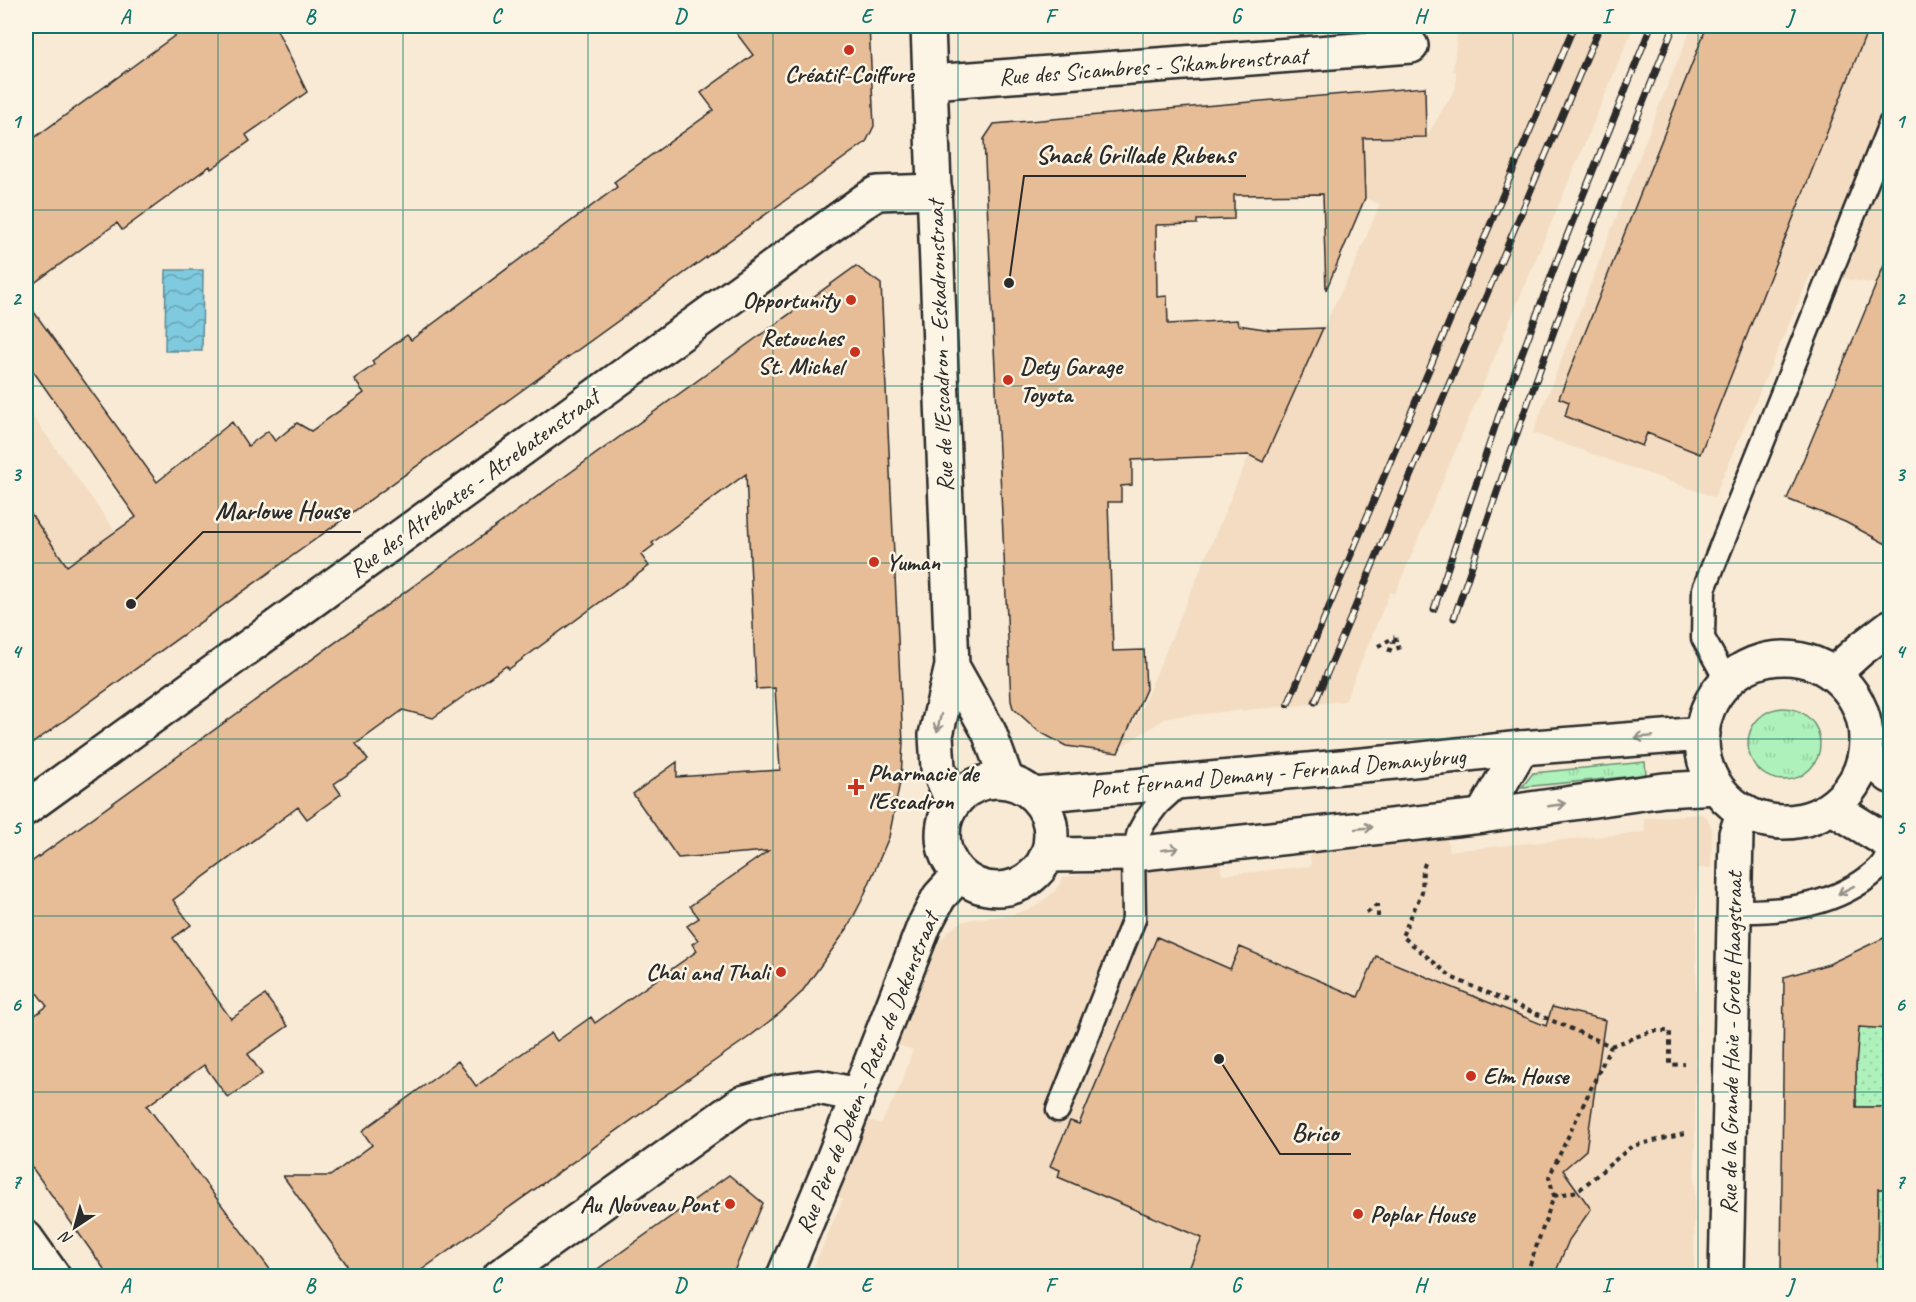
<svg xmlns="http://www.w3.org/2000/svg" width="1916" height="1302" viewBox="0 0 1916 1302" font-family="Caveat,sans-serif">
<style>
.built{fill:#f3dcc2}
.grass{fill:url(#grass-tufts);stroke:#6c8e73;stroke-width:1.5}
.garden{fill:url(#garden-dots);stroke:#6c8e73;stroke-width:1.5}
.water{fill:url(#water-waves);stroke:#5d8a97;stroke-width:1.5}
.building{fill:#e7bd97;stroke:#2b2b2b;stroke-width:1.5}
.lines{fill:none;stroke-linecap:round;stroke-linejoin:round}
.lane-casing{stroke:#2b2b2b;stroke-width:27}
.street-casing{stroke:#2b2b2b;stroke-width:38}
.secondary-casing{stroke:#2b2b2b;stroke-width:38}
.path{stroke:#2b2b2b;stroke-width:4;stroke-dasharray:4.5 4.5;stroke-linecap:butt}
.lane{stroke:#fcf5e5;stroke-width:22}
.street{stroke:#fcf5e5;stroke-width:33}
.secondary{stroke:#fcf5e5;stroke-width:33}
.rail-casing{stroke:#2b2b2b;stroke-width:7}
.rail{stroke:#fcf5e5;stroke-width:4.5;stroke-dasharray:14;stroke-linecap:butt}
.oneway{stroke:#949088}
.grid{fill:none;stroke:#0f766e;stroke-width:1.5;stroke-opacity:0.55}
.poi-dot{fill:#c8321e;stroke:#fcf5e5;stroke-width:2}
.labels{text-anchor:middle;stroke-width:5;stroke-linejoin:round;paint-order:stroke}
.street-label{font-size:24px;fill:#2b2b2b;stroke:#fcf5e5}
.poi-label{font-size:24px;font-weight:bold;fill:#2b2b2b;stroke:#fcf5e5;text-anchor:start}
.leader{fill:none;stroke:#2b2b2b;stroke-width:2}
.callout-dot{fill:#2b2b2b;stroke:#fcf5e5;stroke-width:2}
.callout-label{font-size:26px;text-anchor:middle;font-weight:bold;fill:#2b2b2b;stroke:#fcf5e5;stroke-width:5;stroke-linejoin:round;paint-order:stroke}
.neatline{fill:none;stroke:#0f766e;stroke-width:2}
.grid-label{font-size:20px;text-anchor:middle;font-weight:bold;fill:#0f766e}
</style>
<defs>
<pattern id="grass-tufts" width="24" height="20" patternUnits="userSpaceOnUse" patternTransform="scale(1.5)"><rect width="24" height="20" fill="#aef1bb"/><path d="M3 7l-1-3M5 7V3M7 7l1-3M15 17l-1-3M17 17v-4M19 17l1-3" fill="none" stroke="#96cfa1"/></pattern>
<pattern id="garden-dots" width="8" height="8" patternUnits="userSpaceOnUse" patternTransform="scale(1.5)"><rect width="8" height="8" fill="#aef1bb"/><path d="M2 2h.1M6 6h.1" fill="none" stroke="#96cfa1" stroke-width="1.8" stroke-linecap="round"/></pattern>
<pattern id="water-waves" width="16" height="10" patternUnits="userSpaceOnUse" patternTransform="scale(1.5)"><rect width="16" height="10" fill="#7fcadf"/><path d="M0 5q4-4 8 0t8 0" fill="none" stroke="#68a4b5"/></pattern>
</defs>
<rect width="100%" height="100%" fill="#f8ead5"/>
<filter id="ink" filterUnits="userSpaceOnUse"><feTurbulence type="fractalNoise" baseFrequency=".0167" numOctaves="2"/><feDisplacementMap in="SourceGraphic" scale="12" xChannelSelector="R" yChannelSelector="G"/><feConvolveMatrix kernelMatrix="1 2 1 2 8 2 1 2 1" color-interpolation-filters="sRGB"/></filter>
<g filter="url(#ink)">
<!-- built -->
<path class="built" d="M1458,26H1634L1395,594L1390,592L1345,701L1168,717L1121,747L1146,698L1249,455L1263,461L1323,328L1354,266L1380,204L1365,198L1363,138L1426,137L1456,88V71H1453Z
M1692,26H1890V251L1877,284L1811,273L1714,497L1533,433L1659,106Z
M26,407L126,546L74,576L26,507Z
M1701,814L1707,817L1712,829L1711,868H1697L1694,1276H810L843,1199L831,1192L864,1118L881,1124L900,1087L913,1050L893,1043L929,958L939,942L950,930L962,922L974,919L1011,915L1035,907L1054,892L1064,877L1220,861L1222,875L1311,866L1310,854L1447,839L1449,851L1645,832L1644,818Z"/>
<!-- grass -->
<path class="grass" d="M1748 744a36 36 0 1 1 72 0a36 36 0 1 1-72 0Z
M1645,762L1646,775L1522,787L1533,773Z"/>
<!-- garden -->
<path class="garden" d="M1846,1025L1890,1029V1107H1856V1065H1834Z
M1888,1170H1890V1276H1856V1273H1876L1878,1189H1888Z"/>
<!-- water -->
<path class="water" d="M166,270H203L202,351H165Z"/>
<!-- building -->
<path class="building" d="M188,26H275L307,92L246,135L250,141L211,169L210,166L122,230L117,223L26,289V144Z
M731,26H869L874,126L866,142L26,748V507L67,566L136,517L26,361V301L157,482L232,422L248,446L268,431L275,441L297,423L311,431L364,393L354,379L374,365L372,361L407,335L411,340L617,187L614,182L714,110L701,93L753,55Z
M1707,26H1869L1700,454L1647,433L1642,446L1565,416L1569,402L1559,398Z
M1425,87L1426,137L1363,138L1365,198L1326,290L1323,194L1234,195V219L1197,220V224L1156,225L1157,297L1167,296L1168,324L1237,320L1238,325L1271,330L1323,328L1263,462L1249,455L1132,460V485L1121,486V502H1108L1113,651L1144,650L1146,689L1118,753L1066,746L1038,731L1013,708L1011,701L984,139L994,124Z
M1890,251V546L1845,522L1787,499Z
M856,266L881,284L903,743L901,777L889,837L862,900L847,929L801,993L780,1013L749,1037L657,1101V1102L413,1276H355L283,1176H330L372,1145L362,1131L458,1061L476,1086L551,1033L557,1041L591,1017L595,1023L697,951L692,944L698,940L687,926L699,918L690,906L768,851L678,858L633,794L677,762V777L780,770L775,688L756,689L746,474L652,543L654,545L641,555L649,566L509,669L506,666L433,718L403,710L356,744L368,760L334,784L341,794L307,819L298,807L173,900L191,925L173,938L231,1019L265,995L288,1026L248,1054L262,1074L228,1098L204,1065L147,1106L275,1276H109L26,1159V1022L47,1006L26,979V866Z
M1890,935V1029L1859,1027L1856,1066V1107H1890V1170H1888V1189H1878L1877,1273H1856V1276H1781L1784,977L1829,964Z
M1157,937L1230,969L1240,947L1358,997L1376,956L1546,1026L1552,1007L1605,1020L1586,1150L1563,1170L1591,1209L1569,1240L1554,1276H1186L1202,1238L1058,1177L1060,1170L1050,1166L1070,1121L1079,1124Z
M729,1175L763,1203L732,1276H588Z"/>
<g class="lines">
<defs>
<path id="lane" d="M1727,681L1703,638L1704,589L1890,124
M1736,911C1785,912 1837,905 1876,871C1882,866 1886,859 1890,853
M1058,1110L1134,919L1133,854L1139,832L1145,821L1158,804L1182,782"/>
<path id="street" d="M931,82L1411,46
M1833,674L1861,649L1890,627
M26,808L863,202L877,193L935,191
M1482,816L1521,748
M26,1238L53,1276
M500,1276L742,1103L781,1092L818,1087L858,1095
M784,1276L830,1167L924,926L939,897L959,875"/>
<path id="secondary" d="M928,26L952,666L936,735L938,768L953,803
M1702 740a82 82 0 1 1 164 0a82 82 0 1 1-164 0Z
M952,666L989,732L1007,781
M1865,755L1890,776
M943 835a54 54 0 1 1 108 0a54 54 0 1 1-108 0Z
M1035,795L1395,762L1521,748L1703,734
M1831,807L1890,843
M1049,855L1133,854L1482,816L1664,790L1717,787
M1726,1276L1736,834L1744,811"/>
</defs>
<!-- lane casing -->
<use href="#lane" class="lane-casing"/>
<!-- street casing -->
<use href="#street" class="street-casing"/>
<!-- secondary casing -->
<use href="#secondary" class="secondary-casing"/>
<!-- path -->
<path class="path" d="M1395,637L1400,653
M1378,646L1395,637
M1389,652L1395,638
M1425,863L1423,869L1422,892L1402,936L1453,978L1611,1046L1549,1177L1554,1196L1526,1276
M1367,913L1378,904
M1378,917V904
M1611,1046L1652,1031H1670V1065L1685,1064
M1554,1196L1578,1191L1632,1146L1684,1134"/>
<!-- lane -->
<use href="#lane" class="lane"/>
<!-- street -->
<use href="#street" class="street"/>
<!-- secondary -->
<use href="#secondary" class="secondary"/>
<defs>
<path id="rail" d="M1434,609L1501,409L1560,253L1651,26
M1454,618L1522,419L1576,270L1674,26
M1315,702L1600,26
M1288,704L1574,26"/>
</defs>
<!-- rail casing -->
<use href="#rail" class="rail-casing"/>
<!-- rail -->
<use href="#rail" class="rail"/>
</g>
<!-- one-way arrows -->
<defs><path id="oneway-shaft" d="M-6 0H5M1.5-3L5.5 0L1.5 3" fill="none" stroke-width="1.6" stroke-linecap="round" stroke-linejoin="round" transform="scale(1.5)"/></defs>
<g class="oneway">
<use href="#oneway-shaft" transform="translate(939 723) rotate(103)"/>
<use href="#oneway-shaft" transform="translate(1644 737) rotate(175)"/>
<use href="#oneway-shaft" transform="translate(1557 805) rotate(-8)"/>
<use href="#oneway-shaft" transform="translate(1364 828) rotate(-6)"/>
<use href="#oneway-shaft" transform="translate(1170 849) rotate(-7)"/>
<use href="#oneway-shaft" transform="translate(1846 890) rotate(153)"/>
</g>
</g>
<!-- grid -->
<path class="grid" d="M218,26V1276M403,26V1276M588,26V1276M773,26V1276M958,26V1276M1143,26V1276M1328,26V1276M1513,26V1276M1698,26V1276M26,210H1890M26,386H1890M26,563H1890M26,739H1890M26,916H1890M26,1092H1890"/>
<!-- markers -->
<g class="poi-dot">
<circle cx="849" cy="50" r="6"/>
<circle cx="851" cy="300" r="6"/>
<circle cx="855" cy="352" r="6"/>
<circle cx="1008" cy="380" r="6"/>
<circle cx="874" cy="562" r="6"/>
<path d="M853 778h6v6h6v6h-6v6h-6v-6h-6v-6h6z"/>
<circle cx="781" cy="972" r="6"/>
<circle cx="1471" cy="1076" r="6"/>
<circle cx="730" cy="1204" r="6"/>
<circle cx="1358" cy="1214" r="6"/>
</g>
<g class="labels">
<!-- street labels -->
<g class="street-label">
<text transform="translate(1153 66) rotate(-4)" y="8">Rue des Sicambres - Sikambrenstraat</text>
<text transform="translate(940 346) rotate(-92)" y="8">Rue de l'Escadron - Eskadronstraat</text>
<text transform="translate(474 483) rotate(-36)" y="8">Rue des Atrébates - Atrebatenstraat</text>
<text transform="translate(1278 772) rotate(-5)" y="8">Pont Fernand Demany - Fernand Demanybrug</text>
<text transform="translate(1731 1043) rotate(-89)" y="8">Rue de la Grande Haie - Grote Haagstraat</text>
<text transform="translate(867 1073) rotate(-68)" y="8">Rue Père de Deken - Pater de Dekenstraat</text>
</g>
<!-- poi labels -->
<g class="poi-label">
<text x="849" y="82" text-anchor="middle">Créatif-Coiffure</text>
<text x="839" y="308" text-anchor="end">Opportunity</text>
<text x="843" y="346" text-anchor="end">Retouches<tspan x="843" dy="28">St. Michel</tspan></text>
<text x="1020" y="374">Dety Garage<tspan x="1020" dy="28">Toyota</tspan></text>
<text x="886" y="570">Yuman</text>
<text x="868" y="781">Pharmacie de<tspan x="868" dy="28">l'Escadron</tspan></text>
<text x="769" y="980" text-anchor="end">Chai and Thali</text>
<text x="1483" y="1084">Elm House</text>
<text x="718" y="1212" text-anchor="end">Au Nouveau Pont</text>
<text x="1370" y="1222">Poplar House</text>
</g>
</g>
<!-- callouts -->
<path class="leader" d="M1009 283L1024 176H1246M131 604L203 532H361M1219 1059L1280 1154H1351"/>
<g class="callout-dot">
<circle cx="1009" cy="283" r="6"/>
<circle cx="131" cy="604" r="6"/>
<circle cx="1219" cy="1059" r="6"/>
</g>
<g class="callout-label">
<text x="1135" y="163">Snack Grillade Rubens</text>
<text x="282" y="519">Marlowe House</text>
<text x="1315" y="1141">Brico</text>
</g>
<!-- margin -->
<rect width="1916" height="1302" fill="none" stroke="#fcf5e5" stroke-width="66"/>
<!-- north arrow -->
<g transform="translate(75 1227) rotate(216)" stroke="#fcf5e5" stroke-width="4.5" paint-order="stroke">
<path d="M0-4.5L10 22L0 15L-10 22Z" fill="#2b2b2b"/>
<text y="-9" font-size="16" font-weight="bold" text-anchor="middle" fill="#2b2b2b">N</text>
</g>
<rect x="33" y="33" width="1850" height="1236" class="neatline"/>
<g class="grid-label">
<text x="125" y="23">A</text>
<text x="310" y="23">B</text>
<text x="496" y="23">C</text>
<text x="680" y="23">D</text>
<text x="866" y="23">E</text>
<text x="1050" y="23">F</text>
<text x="1236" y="23">G</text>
<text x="1420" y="23">H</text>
<text x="1606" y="23">I</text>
<text x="1790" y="23">J</text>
<text x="16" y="128">1</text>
<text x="1900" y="128">1</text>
<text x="16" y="305">2</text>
<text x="1900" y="305">2</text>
<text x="16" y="481">3</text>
<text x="1900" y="481">3</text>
<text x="16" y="658">4</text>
<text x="1900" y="658">4</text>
<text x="16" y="834">5</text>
<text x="1900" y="834">5</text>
<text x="16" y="1011">6</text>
<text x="1900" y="1011">6</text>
<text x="16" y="1188">7</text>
<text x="1900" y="1188">7</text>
<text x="125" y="1292">A</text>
<text x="310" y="1292">B</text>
<text x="496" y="1292">C</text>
<text x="680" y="1292">D</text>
<text x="866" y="1292">E</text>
<text x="1050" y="1292">F</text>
<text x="1236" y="1292">G</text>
<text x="1420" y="1292">H</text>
<text x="1606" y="1292">I</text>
<text x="1790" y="1292">J</text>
</g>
</svg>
